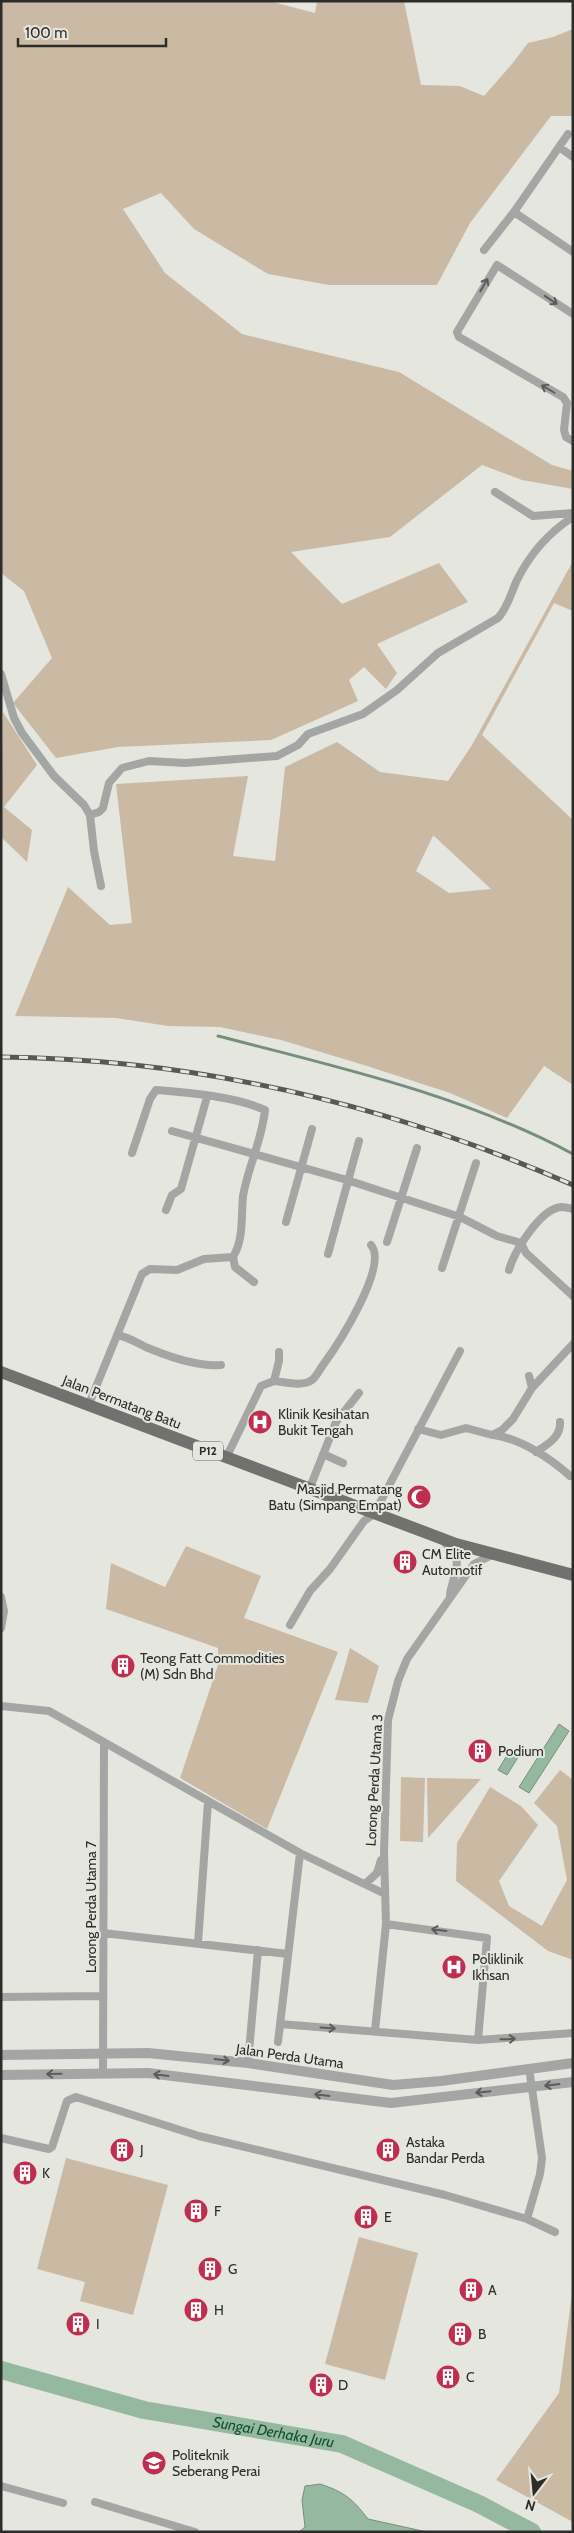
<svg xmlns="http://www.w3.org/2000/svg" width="574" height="2533" viewBox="0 0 574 2533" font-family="Cabin,sans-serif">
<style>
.green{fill:#cabaa4;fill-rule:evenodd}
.water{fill:#94b99f;stroke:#758f7c}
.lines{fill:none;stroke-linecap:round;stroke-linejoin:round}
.stream{stroke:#758f7c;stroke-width:3}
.river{stroke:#94b99f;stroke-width:18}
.minor{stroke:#a4a6a3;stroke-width:8}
.tertiary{stroke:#a4a6a3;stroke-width:10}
.primary{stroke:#6f726d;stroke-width:12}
.rail-casing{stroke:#585854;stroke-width:5}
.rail{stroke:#e5e6de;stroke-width:3;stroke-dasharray:9;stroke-linecap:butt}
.oneway{stroke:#5c5d5a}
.labels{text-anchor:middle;stroke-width:4;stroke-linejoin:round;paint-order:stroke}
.shield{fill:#e5e6de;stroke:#64645f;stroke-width:1}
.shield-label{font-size:12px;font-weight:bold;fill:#2c2c29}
.street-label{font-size:14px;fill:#2c2c29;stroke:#e5e6de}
.poi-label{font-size:14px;fill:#2c2c29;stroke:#e5e6de;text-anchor:start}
.water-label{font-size:15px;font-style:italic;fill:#114e2c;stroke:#e5e6de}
</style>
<rect width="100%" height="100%" fill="#e5e6de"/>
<!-- green -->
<path class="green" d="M1,1H269L315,13L317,1H404L421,85L460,86L484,96L512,64L528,43L553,37L573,29V116H551L470,223L437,285H329L268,274L194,229L161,193L123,209L165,273L242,334L399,372L552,465L573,471V489L522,480L482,465L390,537L291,552L342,604L439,563L468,602L377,644L397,673L386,689L364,667L349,680L358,701L271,740L118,747L56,758L13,703L52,658L24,591L1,573Z
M573,561V611L554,603L482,735L573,820V1085L544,1066L507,1118L450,1093L367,1066L281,1040L220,1027L168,1026L116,1018L15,1016L68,887L110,925L132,923L116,784L248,776L233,856L275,861L285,767L337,742L380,772L448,781L472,745ZM433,836H434L491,889L449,893L416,871Z
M3,712L37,765L4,807L32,830L27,862L1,837Z
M186,1546L261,1576L244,1618L338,1652L267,1829L180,1778L218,1665V1648L106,1609L111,1563L165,1587Z
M350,1648L379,1666L368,1703L335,1700Z
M560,1770L573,1780V1960L548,1951L456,1881L457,1843L490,1787L521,1806L538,1825L499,1881L509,1906L542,1926L567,1880L557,1826L534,1803Z
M401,1777L425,1778L423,1842L400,1841Z
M427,1778L481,1779L428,1838Z
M66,2158L168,2185L133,2315L80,2301L85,2282L37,2269Z
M359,2237L418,2253L385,2380L325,2364Z
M573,2286V2522L496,2480L559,2393Z"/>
<!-- water -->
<path class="water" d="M559,1724L569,1731L529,1793L519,1787Z
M511,1749L520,1754L507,1775L498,1770Z
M320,2484C344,2492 352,2498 368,2519L427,2532H299L305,2527L302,2500L305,2486Z"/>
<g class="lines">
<!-- stream -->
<path class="stream" d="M218,1036C338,1067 463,1095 573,1154"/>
<!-- river -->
<path class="river" id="s1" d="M1,2370L144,2410L342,2444L479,2504L532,2532"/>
<!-- minor -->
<path class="minor" d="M559,147L573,157
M514,212L573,252
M484,250L514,212L568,134
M573,314L497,265L457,332L459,337L563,397L567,403L564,430L566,437L573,441
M495,492L533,516L573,513
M1,674L14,718L22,733L54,776L84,805L90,815L94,851L101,886
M90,815L99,812L103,808L109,783L122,768L149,761L185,763L277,756L298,745L308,734L363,714L397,690L438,653L498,618C508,607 511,593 517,580C530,554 548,533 573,517
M172,1131L347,1180L460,1217L497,1236L521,1243
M132,1153L150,1099L156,1090C190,1093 234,1096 265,1110C262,1140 248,1167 243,1196C241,1217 244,1239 233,1257L235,1267L254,1282
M166,1210L172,1195L181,1189L207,1097
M286,1222L312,1129
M387,1242L417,1148
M521,1243L526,1253L573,1296
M328,1254L359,1141
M442,1268L476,1163
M509,1270C514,1252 540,1209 561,1207C565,1207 569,1208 573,1209
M117,1335C132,1338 139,1345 153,1350C173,1358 199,1367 221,1365
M274,1381C285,1382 302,1387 312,1380C316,1377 320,1369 323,1365C337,1346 389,1266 371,1245
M532,1388L573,1344
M89,1404L142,1274L150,1269L177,1270L204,1259L233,1257
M418,1429L441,1435L466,1428L492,1435L502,1430L513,1419L532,1388L529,1376
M494,1435C521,1439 550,1458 570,1476
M536,1452C548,1444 561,1437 560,1422
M323,1454L343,1463
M226,1458L261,1386L274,1381L279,1361V1352
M309,1490L336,1422L359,1393
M444,1542C466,1562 454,1570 450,1594
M1,1597L4,1611L1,1628
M290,1625L310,1591L330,1569L364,1521L374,1514L460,1351
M1,1706L49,1711L300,1853L385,1894
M365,1884L377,1873L381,1860
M386,1924L487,1938L478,2040
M103,1933L288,1954
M198,1943L208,1802
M1,1997L103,1996
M280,2024L478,2040L573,2033
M375,2031L386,1924L384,1852L388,1720L398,1681L407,1659L474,1564L492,1555
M278,2042L300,1853
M248,2063L258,1950
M103,2072L104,1742
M1,2138L49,2149L52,2147L67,2101L76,2097L199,2136L445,2195L527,2219L555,2232
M527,2219L540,2174L542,2158L529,2068
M1,2486L63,2503
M95,2502L195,2532"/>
<!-- tertiary -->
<path class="tertiary" d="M1,2055L148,2053L248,2063L393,2085L441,2081L573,2063
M1,2075L148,2073L391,2103L573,2082"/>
<!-- primary -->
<path class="primary" d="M1,1372L456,1544L573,1575"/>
<defs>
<path id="rail" d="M1,1057C199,1059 392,1106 573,1185"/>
</defs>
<!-- rail casing -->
<use href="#rail" class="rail-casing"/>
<!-- rail -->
<use href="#rail" class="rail"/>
</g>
<!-- one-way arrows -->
<defs><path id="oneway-shaft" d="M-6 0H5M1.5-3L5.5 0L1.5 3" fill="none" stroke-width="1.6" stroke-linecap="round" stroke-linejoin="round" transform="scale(1.25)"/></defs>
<g class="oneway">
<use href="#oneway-shaft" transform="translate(484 285) rotate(-60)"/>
<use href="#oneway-shaft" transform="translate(551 300) rotate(34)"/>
<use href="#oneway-shaft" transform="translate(548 389) rotate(-150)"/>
<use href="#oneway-shaft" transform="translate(439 1930) rotate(-173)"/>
<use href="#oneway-shaft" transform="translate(328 2028) rotate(4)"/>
<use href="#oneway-shaft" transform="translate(508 2039) rotate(-2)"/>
<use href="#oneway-shaft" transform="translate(222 2060) rotate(7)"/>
<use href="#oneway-shaft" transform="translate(54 2074) rotate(179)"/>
<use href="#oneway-shaft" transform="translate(161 2075) rotate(-173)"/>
<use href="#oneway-shaft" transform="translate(552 2085) rotate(173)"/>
<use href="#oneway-shaft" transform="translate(483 2092) rotate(174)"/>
<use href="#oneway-shaft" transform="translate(322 2095) rotate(-173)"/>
</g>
<!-- icons -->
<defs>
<symbol id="hospital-disc" viewBox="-11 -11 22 22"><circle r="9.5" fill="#bf2e4e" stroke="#e5e6de"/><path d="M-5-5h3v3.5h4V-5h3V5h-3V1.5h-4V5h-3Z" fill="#fff"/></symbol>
<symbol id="mosque-disc" viewBox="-11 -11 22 22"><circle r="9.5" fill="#bf2e4e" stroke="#e5e6de"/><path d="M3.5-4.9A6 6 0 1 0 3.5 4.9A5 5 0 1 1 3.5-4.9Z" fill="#fff"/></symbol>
<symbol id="building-disc" viewBox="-11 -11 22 22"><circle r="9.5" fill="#bf2e4e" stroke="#e5e6de"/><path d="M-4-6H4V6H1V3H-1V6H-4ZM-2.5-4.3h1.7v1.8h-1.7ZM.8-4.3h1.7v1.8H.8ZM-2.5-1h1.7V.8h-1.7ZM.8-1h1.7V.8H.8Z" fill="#fff"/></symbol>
<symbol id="university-disc" viewBox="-11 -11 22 22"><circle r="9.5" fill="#bf2e4e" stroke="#e5e6de"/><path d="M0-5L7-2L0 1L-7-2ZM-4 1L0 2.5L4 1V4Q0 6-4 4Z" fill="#fff"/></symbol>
</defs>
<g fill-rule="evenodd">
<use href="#hospital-disc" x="246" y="1408" width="28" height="28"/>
<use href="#mosque-disc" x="405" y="1483" width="28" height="28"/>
<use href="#building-disc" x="391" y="1548" width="28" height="28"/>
<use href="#building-disc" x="109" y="1652" width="28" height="28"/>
<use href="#building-disc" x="466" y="1737" width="28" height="28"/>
<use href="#hospital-disc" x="440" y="1953" width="28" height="28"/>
<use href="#building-disc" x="108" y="2136" width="28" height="28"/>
<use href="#building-disc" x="374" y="2136" width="28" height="28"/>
<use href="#building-disc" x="11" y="2159" width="28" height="28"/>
<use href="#building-disc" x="182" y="2197" width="28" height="28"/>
<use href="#building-disc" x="352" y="2203" width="28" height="28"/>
<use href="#building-disc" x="196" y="2255" width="28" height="28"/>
<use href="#building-disc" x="457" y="2276" width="28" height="28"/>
<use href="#building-disc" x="182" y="2296" width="28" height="28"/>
<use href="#building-disc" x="64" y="2310" width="28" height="28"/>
<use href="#building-disc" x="446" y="2320" width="28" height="28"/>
<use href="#building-disc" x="434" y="2363" width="28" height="28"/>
<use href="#building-disc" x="307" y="2371" width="28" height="28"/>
<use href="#university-disc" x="140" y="2449" width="28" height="28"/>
</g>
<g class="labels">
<!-- shield labels -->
<rect class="shield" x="193" y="1441.5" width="30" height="19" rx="4"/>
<g class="shield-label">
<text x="208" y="1455">P12</text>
</g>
<!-- street labels -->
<g class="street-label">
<text transform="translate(122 1402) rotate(21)" y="5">Jalan Permatang Batu</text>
<text transform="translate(374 1780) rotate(-87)" y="5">Lorong Perda Utama 3</text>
<text transform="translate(91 1907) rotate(-90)" y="5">Lorong Perda Utama 7</text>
<text transform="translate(290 2056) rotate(8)" y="5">Jalan Perda Utama</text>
</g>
<!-- poi labels -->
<g class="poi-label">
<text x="278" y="1419">Klinik Kesihatan<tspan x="278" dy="16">Bukit Tengah</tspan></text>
<text x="402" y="1494" text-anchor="end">Masjid Permatang<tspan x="402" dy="16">Batu (Simpang Empat)</tspan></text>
<text x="422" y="1559">CM Elite<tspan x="422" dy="16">Automotif</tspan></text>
<text x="140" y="1663">Teong Fatt Commodities<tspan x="140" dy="16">(M) Sdn Bhd</tspan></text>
<text x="498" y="1756">Podium</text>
<text x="472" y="1964">Poliklinik<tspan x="472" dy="16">Ikhsan</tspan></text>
<text x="406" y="2147">Astaka<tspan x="406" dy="16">Bandar Perda</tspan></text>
<text x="140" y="2155">J</text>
<text x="42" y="2178">K</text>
<text x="214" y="2216">F</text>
<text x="384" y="2222">E</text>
<text x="228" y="2274">G</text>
<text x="488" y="2295">A</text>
<text x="214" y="2315">H</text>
<text x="96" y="2329">I</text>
<text x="478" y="2339">B</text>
<text x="466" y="2382">C</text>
<text x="338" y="2390">D</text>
<text x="172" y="2460">Politeknik<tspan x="172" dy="16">Seberang Perai</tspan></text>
</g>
<!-- water labels -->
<g class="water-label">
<text dy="5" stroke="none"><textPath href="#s1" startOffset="280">Sungai Derhaka Juru</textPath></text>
</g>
</g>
<!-- border -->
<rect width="574" height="2533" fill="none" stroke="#2c2c29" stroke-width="5"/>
<!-- north arrow -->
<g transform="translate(534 2493) rotate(196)" stroke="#e5e6de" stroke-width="4" paint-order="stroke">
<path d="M0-4L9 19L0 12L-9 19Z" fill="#2c2c29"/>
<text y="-8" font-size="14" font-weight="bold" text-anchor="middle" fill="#2c2c29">N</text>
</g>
<!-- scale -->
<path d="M18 38v8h148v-8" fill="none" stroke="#2c2c29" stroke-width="2.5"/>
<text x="25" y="38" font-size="15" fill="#2c2c29" stroke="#e5e6de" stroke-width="4" paint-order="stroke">100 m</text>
</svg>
